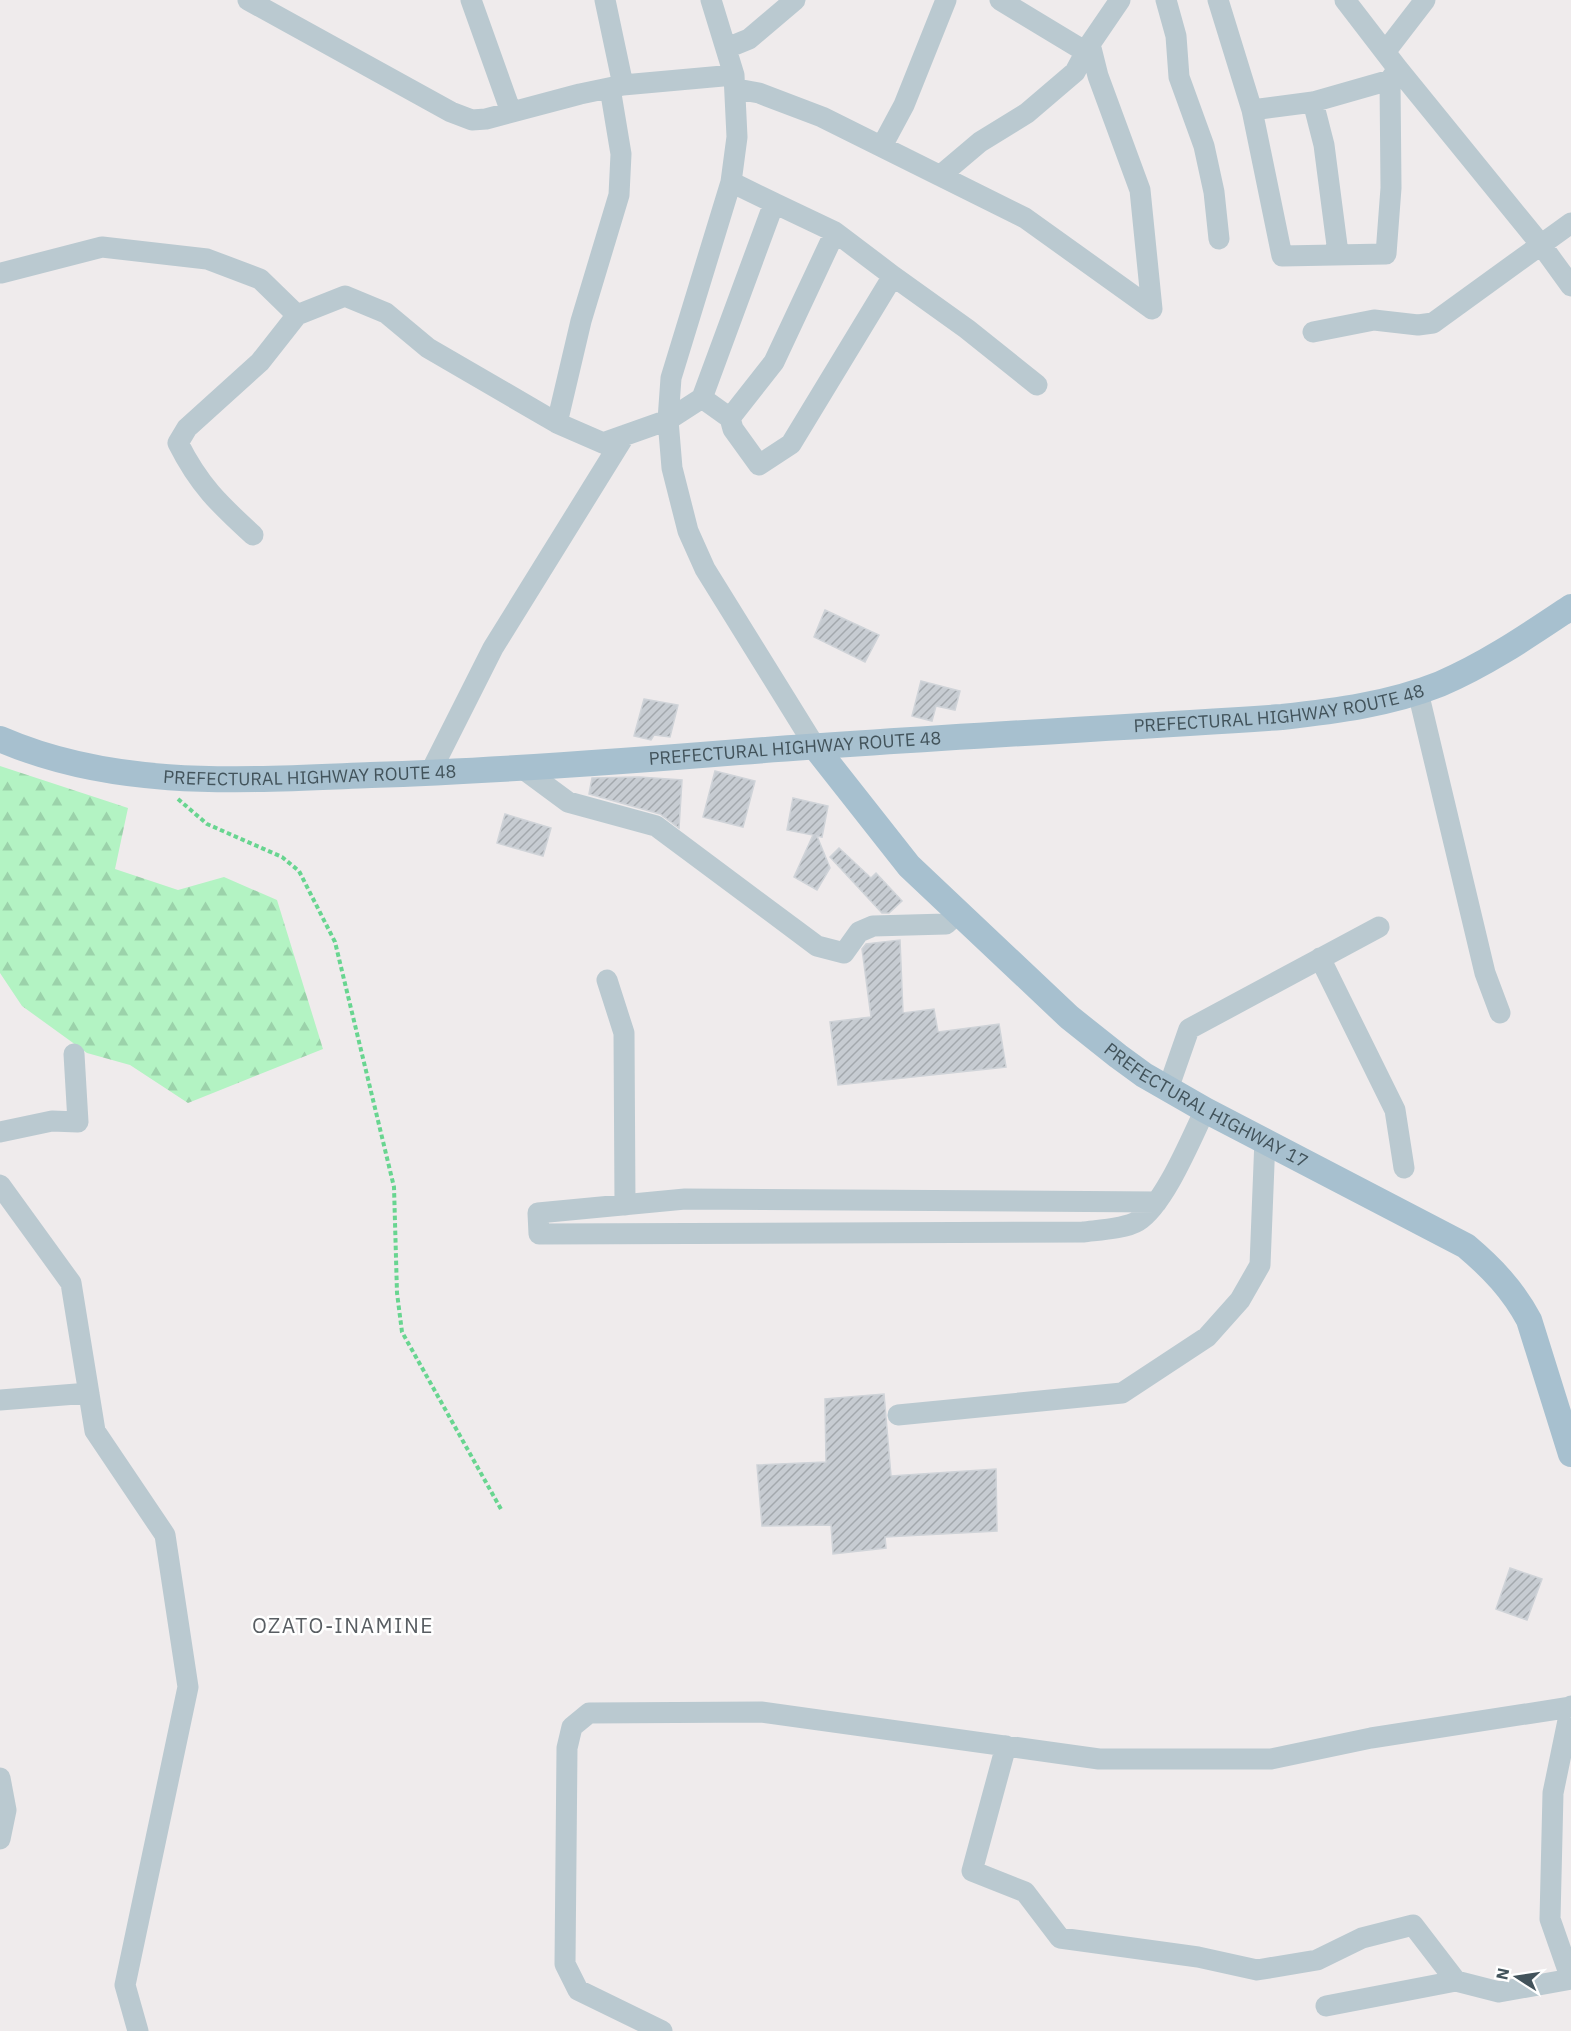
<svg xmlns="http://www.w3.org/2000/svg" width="1571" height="2031" viewBox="0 0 1571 2031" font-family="'IBM Plex Sans',sans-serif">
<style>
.forest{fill:url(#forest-firs)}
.building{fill:url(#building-hatch);stroke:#cfd3d8;stroke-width:1.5}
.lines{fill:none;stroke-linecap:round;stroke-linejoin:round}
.path{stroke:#68d590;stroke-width:4;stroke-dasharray:4.5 3;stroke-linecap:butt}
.minor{stroke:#bac9d0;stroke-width:21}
.major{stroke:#a7c0cf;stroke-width:26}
.labels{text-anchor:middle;stroke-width:5;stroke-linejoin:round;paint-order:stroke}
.street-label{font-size:18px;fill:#42535b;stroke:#fff}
.quarter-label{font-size:21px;letter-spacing:1.5px;fill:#585d62;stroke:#fff}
</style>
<defs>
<pattern id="forest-firs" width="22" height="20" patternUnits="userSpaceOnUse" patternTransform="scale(1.5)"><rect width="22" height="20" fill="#b3f3c3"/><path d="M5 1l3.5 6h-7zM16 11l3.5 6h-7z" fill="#9bd2aa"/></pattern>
<pattern id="building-hatch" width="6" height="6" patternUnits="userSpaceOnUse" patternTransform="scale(1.5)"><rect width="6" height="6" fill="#c7ccd2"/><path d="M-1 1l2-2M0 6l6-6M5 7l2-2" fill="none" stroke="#a3a8ad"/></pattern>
</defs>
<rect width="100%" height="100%" fill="#efebec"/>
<!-- forest -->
<path class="forest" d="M0,766L128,808L115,869L178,890L224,877L277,900L323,1049L188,1103L130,1065L87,1053L22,1006L0,973Z"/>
<!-- building -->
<path class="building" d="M825,610L879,635L865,662L814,637Z
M921,681L960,691L955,710L936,706L932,721L912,716Z
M644,699L678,705L670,737L654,735L651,740L634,736Z
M715,771L755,781L743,827L703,817Z
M639,777L682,780L679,828L660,814L589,794L592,778Z
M793,798L828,806L822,837L817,836L830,868L817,890L794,877L813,835L787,830Z
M505,814L551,828L543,856L497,843Z
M839,848L871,878L876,873L902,901L889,913H882L830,857Z
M900,940L903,1013L934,1009L938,1032L999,1024L1006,1067L838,1085L830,1022L871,1017L862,949L866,944Z
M884,1394L891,1476L996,1469L997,1531L885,1537L886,1548L833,1554L831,1525L762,1526L757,1465L826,1462L825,1399Z
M1510,1568L1542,1579L1527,1620L1496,1609Z"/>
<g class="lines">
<!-- path -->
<path class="path" d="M178,799L207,824L282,857L299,871L335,942L394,1187L397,1293L402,1332L502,1511"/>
<!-- minor -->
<path class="minor" d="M248,0L451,112L472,120L486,119L580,94L623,85L734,75
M471,0L511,112
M605,0L623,85
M711,0L734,75L737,137L731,182L671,378L668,420L672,468L688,531L705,569L816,748
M1000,0L1086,52
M1166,0L1176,36L1179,77L1204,146L1214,192L1219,239
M1218,0L1252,110L1282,256L1386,254L1391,188L1390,80L1398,69
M1345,0L1398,69L1542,246L1571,286
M1090,44L1098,76L1140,190L1152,309
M727,48L749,39L795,0
M1385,52L1425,0
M737,89L759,93L822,117L1025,218L1152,309
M1313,102L1324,145L1338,253
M1252,110L1313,102L1390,80
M882,146L904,105L946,0
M941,175L980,142L1027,113L1075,72L1090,44L1120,0
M731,182L774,203
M1,273L102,247L207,259L260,279L297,315L345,296L386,313L428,348L557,423L603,443L668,420L702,398L774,203L835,232L774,362L730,418L702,398
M893,276L967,329L1037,385
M1313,332L1374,320L1418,325L1433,323L1571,223
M730,418L733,429L759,465L791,444L893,276L835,232
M557,423L581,321L619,195L621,154L610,88
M253,535C219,504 199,485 178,443L187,428L260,362L297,315
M1418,692L1485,973L1500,1013
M522,768L568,802L656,826L817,946L844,953L859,932L873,926L946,924L958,913
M430,773L493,648L625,435
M1320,958L1395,1110L1404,1168
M607,980L624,1033L625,1205
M1168,1089L1189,1029L1379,927
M0,1132L52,1121L78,1122L74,1054
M0,1185L71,1283L95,1431L165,1535L188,1687L125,1985L138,2031
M1157,1202L685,1199L538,1213L539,1234L1083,1232C1099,1230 1125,1229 1138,1221C1164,1205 1191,1139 1205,1110
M0,1400L89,1393
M898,1415L1122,1393L1207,1337L1240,1300L1260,1265L1265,1139
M1571,1706L1553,1793L1550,1919L1571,1979
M1006,1746L972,1871L1025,1892L1060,1938L1198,1957L1257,1970L1317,1960L1362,1938L1413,1925L1456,1981L1499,1992L1571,1979
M0,1778L6,1810L0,1839
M1326,2006L1456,1981
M662,2031L578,1990L565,1964L567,1748L572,1727L589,1713L761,1712L1099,1759H1271L1371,1738L1571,1707"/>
<!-- major -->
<g class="major">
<path id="s1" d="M0,739C117,790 246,780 371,775C494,771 616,762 739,752C920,738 1101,729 1282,717C1336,711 1390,704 1440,684C1487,664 1529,635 1571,607"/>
<path id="s2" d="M816,748L909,866L1069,1017L1118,1056L1144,1075L1205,1110L1466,1246C1492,1268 1513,1290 1529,1320L1571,1454"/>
</g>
</g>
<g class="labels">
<!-- street labels -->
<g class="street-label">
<text dy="6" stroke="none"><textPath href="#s1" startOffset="1287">PREFECTURAL HIGHWAY ROUTE 48</textPath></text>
<text dy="6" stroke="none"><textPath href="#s1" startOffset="801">PREFECTURAL HIGHWAY ROUTE 48</textPath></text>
<text dy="6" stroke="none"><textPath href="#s1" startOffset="315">PREFECTURAL HIGHWAY ROUTE 48</textPath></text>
<text dy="6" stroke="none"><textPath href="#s2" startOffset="534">PREFECTURAL HIGHWAY 17</textPath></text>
</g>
<!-- quarter labels -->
<g class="quarter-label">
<text x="343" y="1633">OZATO-INAMINE</text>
</g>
</g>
<!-- north arrow -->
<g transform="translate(1517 1977) rotate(282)" stroke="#ffffff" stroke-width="4.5" paint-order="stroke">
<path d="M0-4.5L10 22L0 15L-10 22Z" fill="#42535b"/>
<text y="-9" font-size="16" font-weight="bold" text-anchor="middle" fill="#42535b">N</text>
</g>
</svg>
